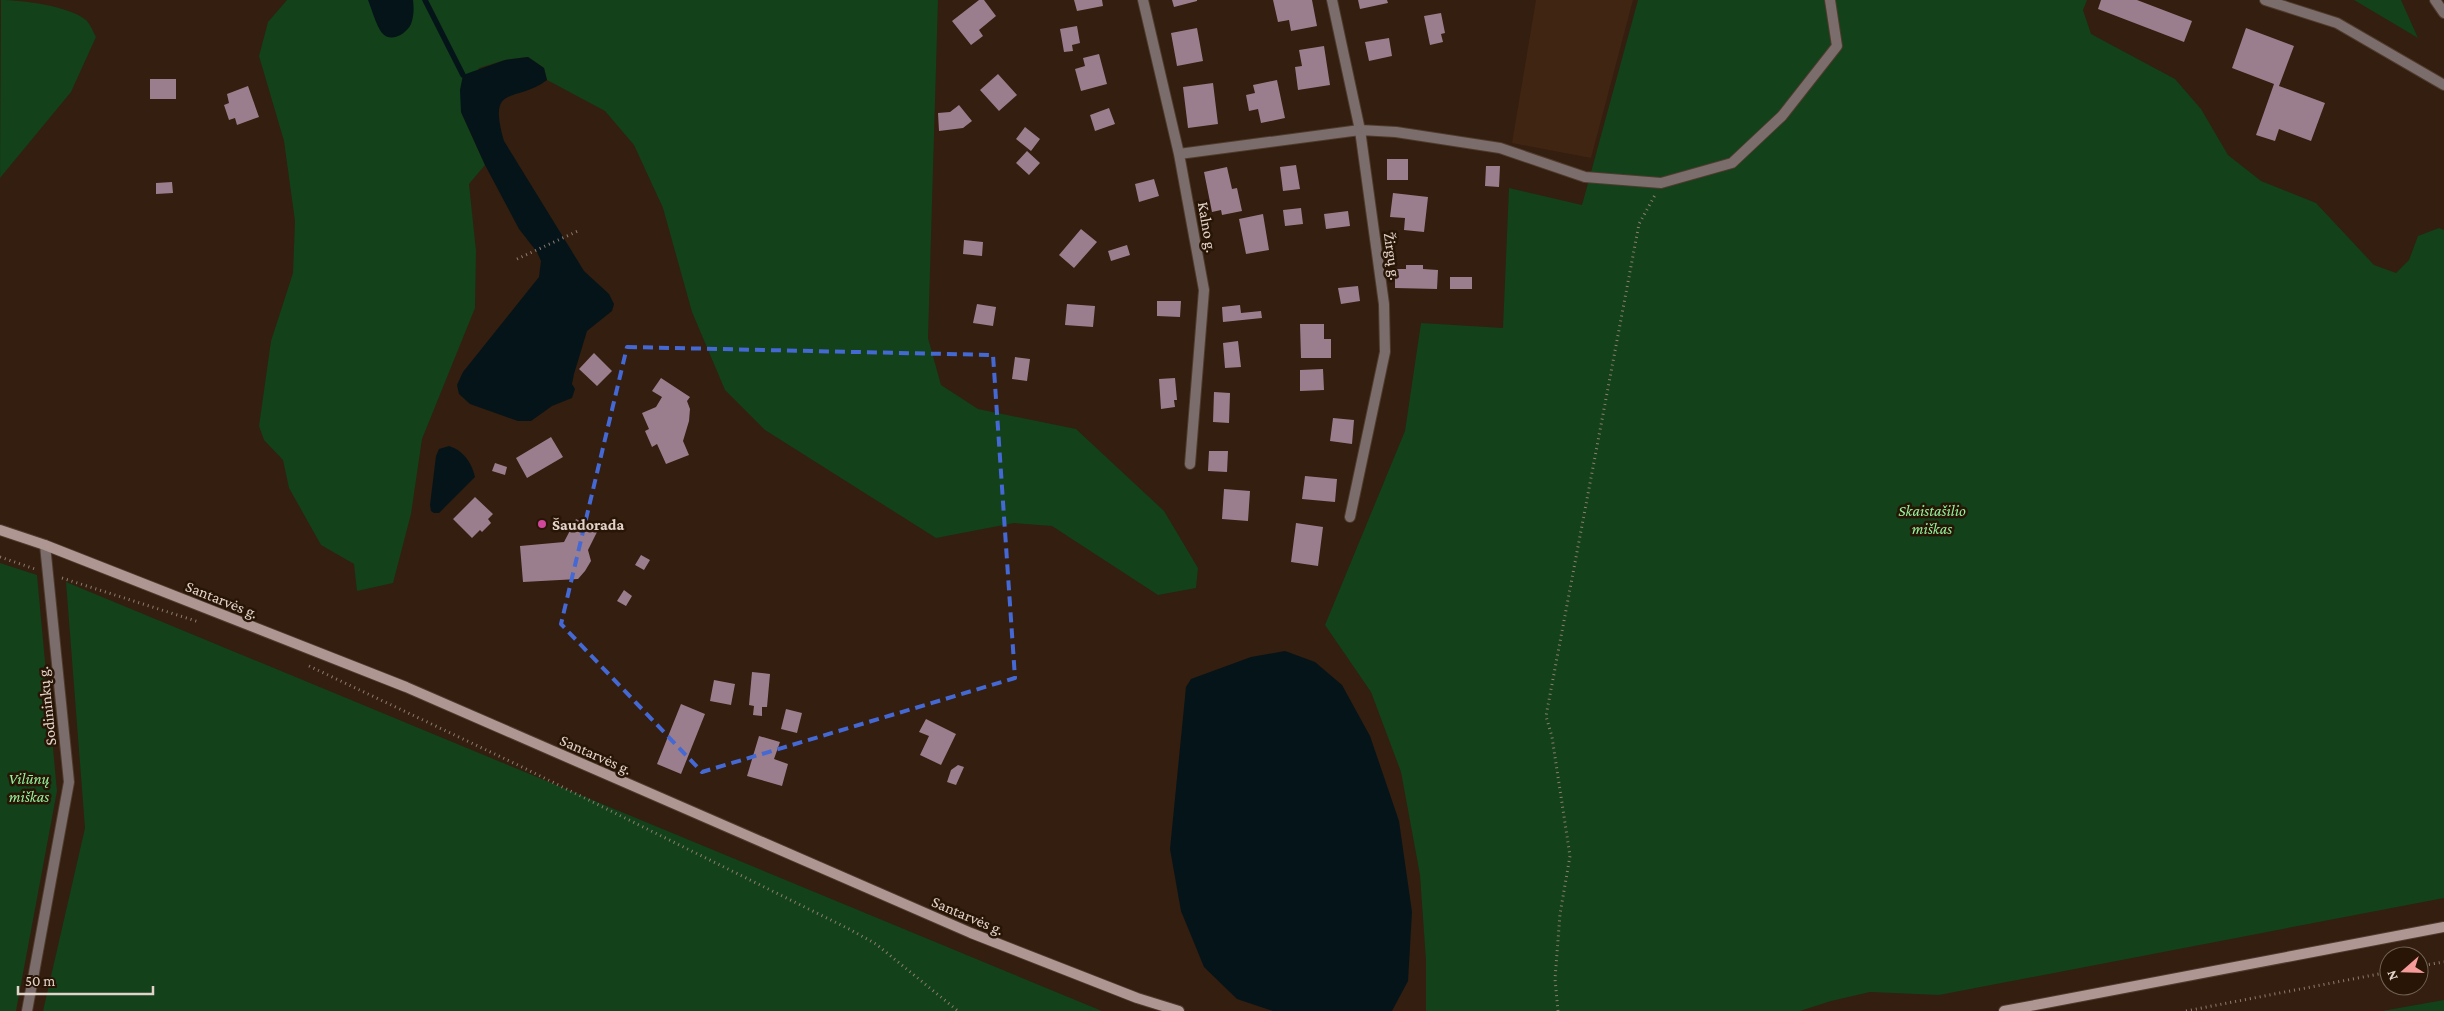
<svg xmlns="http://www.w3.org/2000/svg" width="2444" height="1011" viewBox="0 0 2444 1011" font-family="'Crimson Pro',serif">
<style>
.built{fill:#402512}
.green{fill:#12411a}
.water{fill:#051419}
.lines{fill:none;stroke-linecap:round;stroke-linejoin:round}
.stream{stroke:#051419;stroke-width:5.5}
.building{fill:#9b7e8d}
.street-casing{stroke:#4f3b2d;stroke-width:12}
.secondary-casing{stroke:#4f3b2d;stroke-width:12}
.path{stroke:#8f7d71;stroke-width:3;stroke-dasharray:1 4;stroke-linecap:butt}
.street{stroke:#7b6d6b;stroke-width:10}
.secondary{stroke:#ae9793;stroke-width:10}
.marked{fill:none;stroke:#4469d5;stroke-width:4;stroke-dasharray:10 6;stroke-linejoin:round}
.hotel-dot{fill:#d1479c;stroke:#281506;stroke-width:2}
.labels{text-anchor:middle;stroke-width:5;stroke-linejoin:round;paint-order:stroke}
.street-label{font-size:16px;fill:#e2d3ca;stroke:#281506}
.park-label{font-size:16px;font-style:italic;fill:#92f49c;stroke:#281506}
.poi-label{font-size:16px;font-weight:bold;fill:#e2d3ca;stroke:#281506;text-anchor:start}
</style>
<rect width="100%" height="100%" fill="#331e0f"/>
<!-- built -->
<path class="built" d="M1536,0H1633L1591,158L1512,143Z"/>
<!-- green -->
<path class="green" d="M1,0C22,0 69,6 86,20C90,24 93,31 96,37L71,92L0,178Z
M287,0H938L928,338L941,385L978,409L1076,429L1164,511L1198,568L1196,588L1158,595L1052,526L1014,523L936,538L765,430L725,390L692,312L663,208L634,145L605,111L547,80L544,68L528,57L505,60L479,68L461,112L485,165L469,184L476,251L475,308L422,439L411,514L393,583L357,591L354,564L321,545L289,488L283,460L264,440L259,426L271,341L293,273L295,221L284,141L259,56L268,22Z
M1638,0H2087L2083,10L2091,34L2175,79L2201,109L2228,155L2261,181L2316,203L2374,265L2396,273L2409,260L2418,236L2439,228L2444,230V898L1939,995L1870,992L1831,1001L1800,1011H1426V961L1420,875L1401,772L1371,692L1325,625L1405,431L1421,323L1503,328L1509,188L1582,205Z
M2354,0H2401L2418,38Z
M0,563L37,575L57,791L16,1011H0Z
M66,582L1102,1011H43L85,828Z
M2444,1000V1011H2382Z"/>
<!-- water -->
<path class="water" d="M368,0H413C414,8 414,16 411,24C407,33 391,44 382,33C376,25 372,10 368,0Z
M528,57L544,68L547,80C515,104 487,82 504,141L584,271L609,294L614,304L612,311L587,331L574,374L572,384L575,389L572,398L552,406L531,421H518L470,404L459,394L457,385L463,372L539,277L541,261L537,252L519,229L485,165L461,112L460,90L463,75L505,60Z
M449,446C463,450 472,463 475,477L439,513H434L431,511L430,505L436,456L439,449Z
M1285,651L1315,662L1342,685L1370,736L1399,821L1412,912L1408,981L1392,1011H1273L1237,999L1204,967L1181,911L1170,849L1186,687L1191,679L1251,657Z"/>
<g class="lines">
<!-- stream -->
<path class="stream" d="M425,0L463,75"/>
</g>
<!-- building -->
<path class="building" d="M979,0H984L996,16L979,30L983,36L971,45L952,21Z
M1074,0H1102L1103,6L1077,11Z
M1172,0H1197V1L1174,7Z
M1273,0H1312L1317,26L1291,31L1289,20L1278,22Z
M1358,0H1387L1388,3L1360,9Z
M2101,0H2137L2192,21L2184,42L2098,9Z
M1441,13L1445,33L1441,34L1443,42L1430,45L1424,16Z
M1077,26L1080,43L1072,45L1073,51L1064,52L1060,29Z
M1197,28L1203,61L1177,66L1171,33Z
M2246,28L2294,46L2279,86L2325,103L2311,141L2279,129L2275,141L2256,135L2274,84L2232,68Z
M1389,38L1392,56L1369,61L1365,42Z
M1324,46L1330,85L1298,90L1295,67L1302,66L1299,50Z
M1099,54L1107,84L1081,91L1075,69L1085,66L1083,58Z
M998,74L1017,95L999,111L980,90Z
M150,79H176V99H150Z
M1277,80L1285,118L1261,123L1258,109L1249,111L1246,95L1255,93L1253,85Z
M1213,83L1218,124L1188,128L1183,87Z
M248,86L259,117L237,125L235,118L229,120L224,105L229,103L227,94Z
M959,105L972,121L963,128L939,131L938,113L950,112Z
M1109,108L1115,124L1095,131L1090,115Z
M1025,127L1040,139L1031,151L1016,139Z
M1027,151L1040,163L1029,175L1016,163Z
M1387,159H1408V180H1387Z
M1296,165L1300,189L1283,191L1280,167Z
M1486,166H1500L1499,187L1485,186Z
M1227,167L1232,189L1237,188L1242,211L1222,215L1221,210L1212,212L1204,172Z
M1154,179L1159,196L1139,202L1135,184Z
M172,182L173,193L156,194V183Z
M1393,193L1428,197L1424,232L1404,230L1405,218L1390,217Z
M1301,208L1303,224L1285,226L1283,210Z
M1348,211L1350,226L1326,229L1324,214Z
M1263,214L1269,250L1246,254L1239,219Z
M1081,229L1097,242L1074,268L1059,255Z
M964,240L983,242L982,256L963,254Z
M1127,245L1130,255L1111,261L1108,251Z
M1406,265H1423V269L1438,270L1437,289L1395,288V269H1406Z
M1450,277H1472V289H1450Z
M1358,286L1360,301L1341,304L1338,288Z
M1157,301H1181L1180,317L1157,316Z
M977,304L996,307L993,326L973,323Z
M1067,304L1095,306L1093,327L1065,325Z
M1240,305L1241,313L1261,311L1262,318L1223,322L1222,307Z
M1300,324H1324V339H1331V358H1301Z
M1238,341L1241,367L1225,368L1223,343Z
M594,353L612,371L597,386L579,369Z
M1015,357L1030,359L1027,381L1012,379Z
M1323,369L1324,390L1300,391V370Z
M661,378L690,397L687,401L690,409L689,421L683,441L689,455L666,464L657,444L652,447L645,431L649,429L642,413L656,407L662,397L652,391Z
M1175,378L1177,400H1174L1175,407L1161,409L1159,379Z
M1214,392L1230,393L1229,423L1213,422Z
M1333,418L1354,420L1352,444L1330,441Z
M551,437L563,457L527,478L516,458Z
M1209,451H1228L1227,472L1208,471Z
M495,463L507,467L505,475L492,471Z
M1305,476L1337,479L1335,502L1302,499Z
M1224,489L1250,491L1248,521L1222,519Z
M475,497L493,514L488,519L491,523L482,532L480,530L472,538L453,519Z
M576,519L598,530L588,550L591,561L585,571L578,579L523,582L520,546L564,542Z
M1296,523L1323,527L1318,566L1291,562Z
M641,555L650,560L644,570L635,565Z
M624,590L632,596L626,606L617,601Z
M752,672L770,674L767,707H762V716L753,715L754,706L749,705Z
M714,680L735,684L731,705L710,701Z
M681,704L705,714L681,774L657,764Z
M786,709L802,713L797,733L781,729Z
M926,719L956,734L941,765L920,755L929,736L919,732Z
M759,736L780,742L774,759L788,764L782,786L747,776Z
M958,765L964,767L956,785L947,782L951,770Z"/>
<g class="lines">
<defs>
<path id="street" d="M1143,0L1179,154L1204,290L1190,464
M1332,0L1360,130L1384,304L1385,352L1350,517
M2265,0L2337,23L2444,85
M2435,0L2444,13
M1179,154L1360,130L1396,132L1500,148L1585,177L1661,183L1732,163L1782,116L1837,46L1830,0
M27,1011L69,782L45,545"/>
<path id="secondary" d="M0,530L45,545L406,687L971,933L1137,998L1179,1011
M2004,1011L2444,927"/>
</defs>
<!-- street casing -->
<use href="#street" class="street-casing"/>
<!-- secondary casing -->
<use href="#secondary" class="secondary-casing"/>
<!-- path -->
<path class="path" d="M517,259L578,231
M0,557L35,569
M62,578L199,622
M309,666L520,766L849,929L876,944L958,1011
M2419,966L2444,962
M1558,1011L1555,979L1560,914L1570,856L1552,737L1546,716L1639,224L1655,195
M2186,1011L2389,972"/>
<!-- street -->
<use href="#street" class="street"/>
<!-- secondary -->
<use href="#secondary" class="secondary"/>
</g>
<!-- marked area -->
<path class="marked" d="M627,347L993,355L1015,678L702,772L561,624Z"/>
<!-- markers -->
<circle class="hotel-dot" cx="542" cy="524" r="5"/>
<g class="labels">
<!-- street labels -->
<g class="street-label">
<text transform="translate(1208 227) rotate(80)" y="6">Kalno g.</text>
<text transform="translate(1393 256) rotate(82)" y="6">Žirgų g.</text>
<text transform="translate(222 599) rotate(22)" y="6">Santarvės g.</text>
<text transform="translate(46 706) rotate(-96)" y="6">Sodininkų g.</text>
<text transform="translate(596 754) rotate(24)" y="6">Santarvės g.</text>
<text transform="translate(968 915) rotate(23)" y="6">Santarvės g.</text>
</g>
<!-- park labels -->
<g class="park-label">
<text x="1932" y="516">Skaistašilio<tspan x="1932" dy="18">miškas</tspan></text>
<text x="29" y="784">Vilūnų<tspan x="29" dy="18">miškas</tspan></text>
</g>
<!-- poi labels -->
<g class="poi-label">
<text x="552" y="530">Šaudorada</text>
</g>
</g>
<!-- north arrow -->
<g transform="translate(2404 971) rotate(250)"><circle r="24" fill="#281506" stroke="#726154"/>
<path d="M0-4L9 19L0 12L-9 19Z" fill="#f59b9a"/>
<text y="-8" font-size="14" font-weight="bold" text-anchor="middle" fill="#e2d3ca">N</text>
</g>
<!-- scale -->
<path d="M18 986v8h135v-8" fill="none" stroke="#e2d3ca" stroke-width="2.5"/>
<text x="25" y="986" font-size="15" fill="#e2d3ca" stroke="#281506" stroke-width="4" paint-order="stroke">50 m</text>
</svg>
